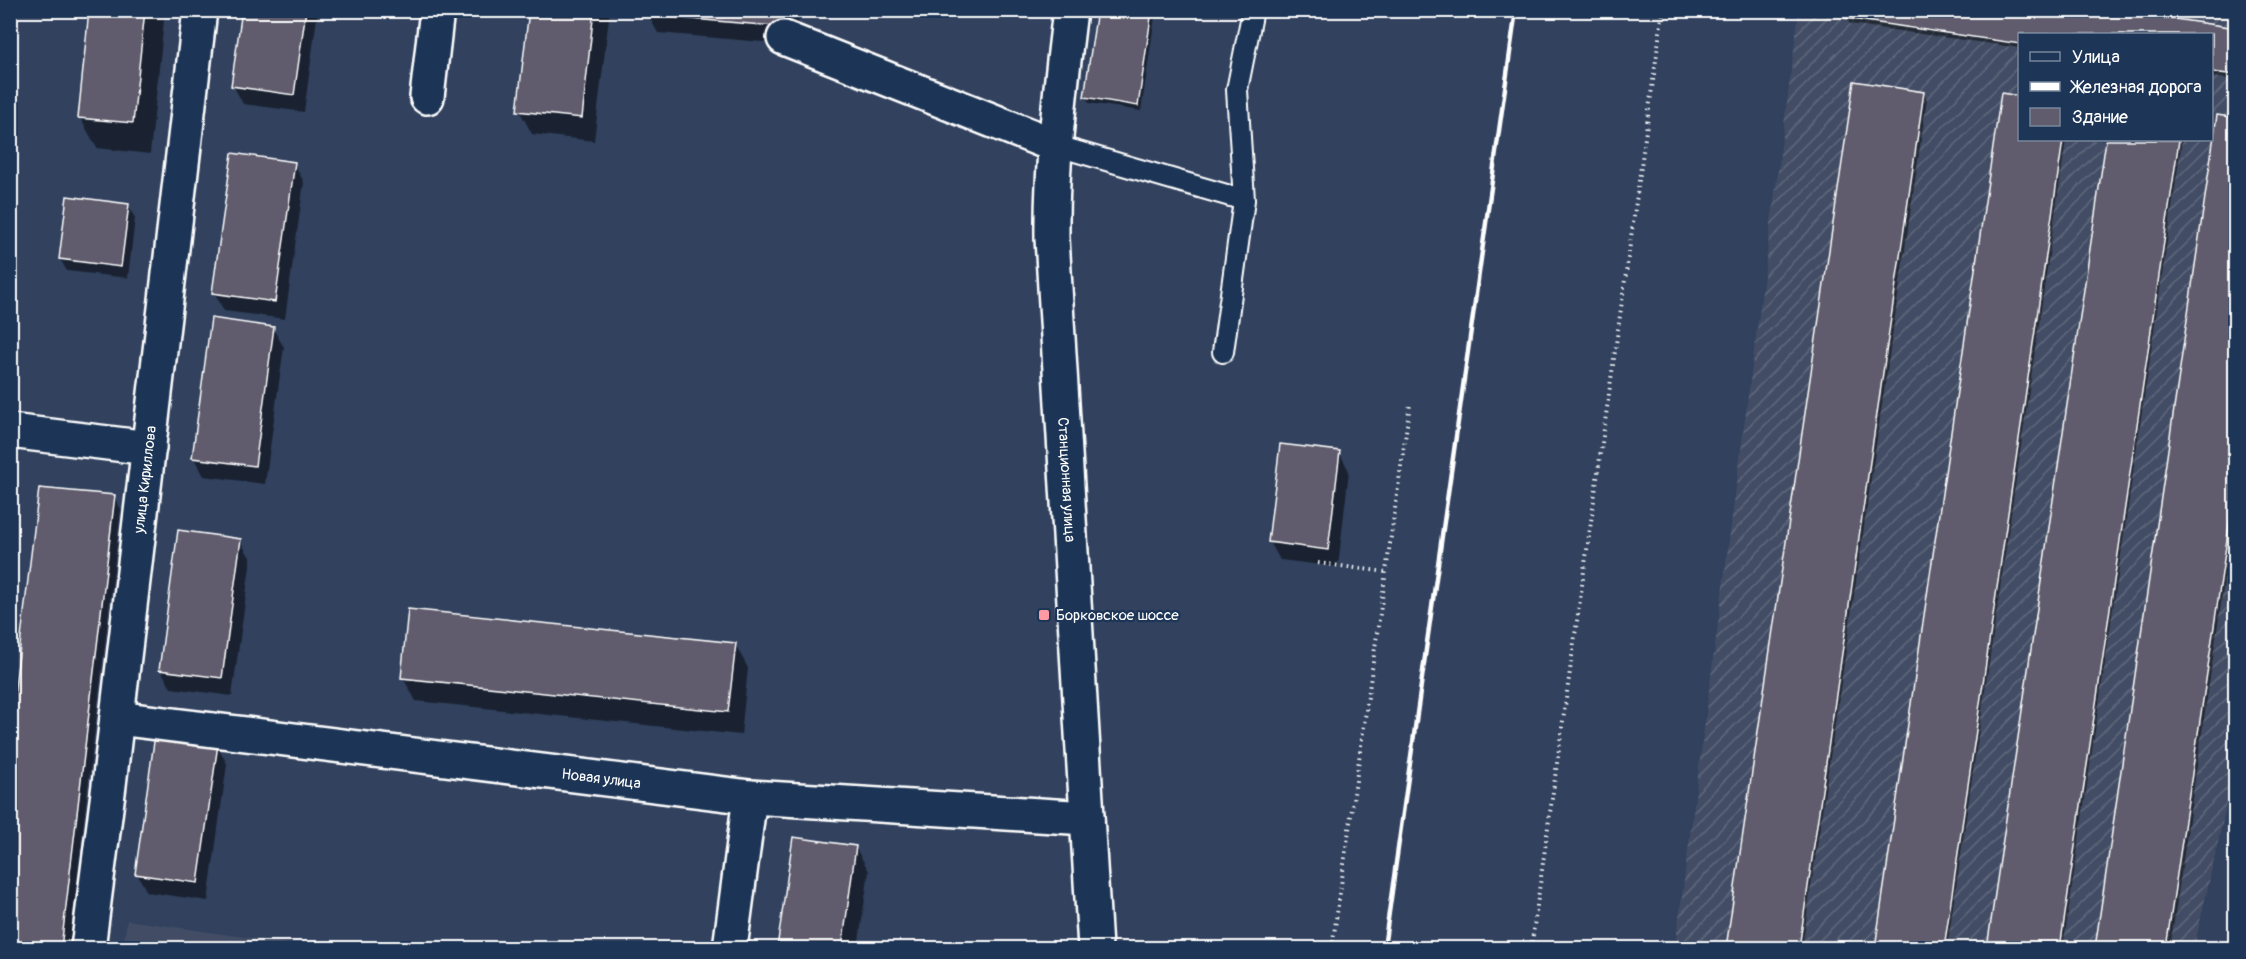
<svg xmlns="http://www.w3.org/2000/svg" width="2246" height="959" viewBox="0 0 2246 959" font-family="Pangolin,sans-serif">
<style>
.built{fill:#434d65}
.industrial{fill:url(#industrial-furrows);fill-rule:evenodd}
.shadow{fill:#0007}
.building{fill:#605c6d;stroke:#fff;stroke-width:1.5}
.lines{fill:none;stroke-linecap:round;stroke-linejoin:round}
.service-casing{stroke:#fff;stroke-width:24}
.minor-casing{stroke:#fff;stroke-width:38}
.secondary-casing{stroke:#fff;stroke-width:38}
.path{stroke:#fff;stroke-width:4;stroke-dasharray:1.5 4.5;stroke-linecap:butt}
.service{stroke:#1d3557;stroke-width:20}
.minor{stroke:#1d3557;stroke-width:33}
.secondary{stroke:#1d3557;stroke-width:33}
.rail{stroke:#fff;stroke-width:4.5}
.poi-dot{fill:#ff9aa2;stroke:#1d3557;stroke-width:2}
.labels{text-anchor:middle;stroke-width:4.5;stroke-linejoin:round;paint-order:stroke}
.street-label{font-size:15px;fill:#fff;stroke:#1d3557}
.poi-label{font-size:15px;fill:#fff;stroke:#1d3557;text-anchor:start}
</style>
<defs>
<pattern id="industrial-furrows" width="10" height="10" patternUnits="userSpaceOnUse" patternTransform="scale(1.5)"><rect width="10" height="10" fill="#434d65"/><path d="M-1 1l2-2M0 10L10 0M9 11l2-2" fill="none" stroke="#5f687c"/></pattern>
</defs>
<rect width="100%" height="100%" fill="#31415e"/>
<filter id="ink" filterUnits="userSpaceOnUse"><feTurbulence type="fractalNoise" baseFrequency=".0167" numOctaves="2"/><feDisplacementMap in="SourceGraphic" scale="12" xChannelSelector="R" yChannelSelector="G"/><feConvolveMatrix kernelMatrix="1 2 1 2 8 2 1 2 1" color-interpolation-filters="sRGB"/></filter>
<g filter="url(#ink)">
<!-- built -->
<path class="built" d="M127,920L319,948H123Z"/>
<!-- industrial -->
<path class="industrial" d="M1799,11H2235L2236,763L2194,948H1675ZM2020,34H2212V140H2020Z"/>
<!-- shadow -->
<path class="shadow" d="M91,10L165,11L150,154L97,148L80,118Z
M243,10H318L304,112L243,104L233,85Z
M531,10H610L594,141L532,134L519,110Z
M648,10H799L797,45L658,33L648,15Z
M1099,10H1156L1141,111L1089,103L1086,97Z
M1846,18L2236,30V80L2212,77V34H2020V48L1850,24Z
M1855,83L1923,93L1927,99L1802,948H1728Z
M2002,95L2020,140H2066L1947,948H1877Z
M2218,117L2236,119V502L2170,948H2096Z
M2107,140H2182L2063,948H1988Z
M294,164L304,182L285,319L224,311L214,292Z
M128,205L135,218L128,278L67,271L60,259Z
M273,329L284,347L265,484L204,476L193,457Z
M1339,452L1349,471L1338,567L1280,560L1270,542Z
M114,497L121,509L69,948H10V742Z
M240,541L251,559L232,696L171,688L160,669Z
M735,644L748,668L741,735L416,701L403,678Z
M217,745L227,764L208,901L147,892L137,874Z
M794,839L855,847L869,871L858,948H778Z"/>
<!-- building -->
<path class="building" d="M89,10H145L133,123L78,118Z
M242,10H306L294,95L231,86Z
M529,10H594L582,118L517,111Z
M646,10H788L787,27L646,15Z
M1097,10H1152L1138,106L1084,97Z
M1846,10H2114L2236,28V75L2212,72V34H2020V44L1845,18Z
M1854,81L1924,92L1799,948H1726Z
M2001,93L2020,96V140H2063L1944,948H1875Z
M2217,115L2236,118V479L2166,948H2095Z
M2106,140H2179L2060,948H1987Z
M232,153L295,162L275,302L212,293Z
M67,196L129,204L121,267L59,259Z
M211,318L274,327L255,466L192,458Z
M1280,444L1340,451L1328,550L1268,542Z
M39,488L115,495L61,948H10V729Z
M178,530L241,539L222,678L159,670Z
M408,609L736,643L728,712L401,678Z
M155,735L218,744L198,883L135,874Z
M793,837L856,846L842,948H777Z"/>
<g class="lines">
<defs>
<path id="service" d="M1054,145L1244,200
M1223,352L1244,200L1237,90L1253,10"/>
<g id="minor">
<path d="M784,38L1054,145"/>
<path d="M427,97L437,10"/>
<path d="M10,431L149,448"/>
<path id="s1" d="M117,718L750,797L1087,818"/>
<path id="s2" d="M88,948L109,785L200,10"/>
<path d="M730,948L750,797"/>
</g>
<g id="secondary">
<path id="s3" d="M1070,10C1061,86 1051,161 1052,238L1095,948"/>
</g>
</defs>
<!-- service casing -->
<use href="#service" class="service-casing"/>
<!-- minor casing -->
<use href="#minor" class="minor-casing"/>
<!-- secondary casing -->
<use href="#secondary" class="secondary-casing"/>
<!-- path -->
<path class="path" d="M1318,563L1386,572
M1332,948L1410,404
M1531,948L1663,10"/>
<!-- service -->
<use href="#service" class="service"/>
<!-- minor -->
<use href="#minor" class="minor"/>
<!-- secondary -->
<use href="#secondary" class="secondary"/>
<!-- rail -->
<path class="rail" d="M1384,948L1516,10"/>
</g>
</g>
<!-- markers -->
<rect class="poi-dot" x="1038" y="609" width="12" height="12" rx="3"/>
<g class="labels">
<!-- street labels -->
<g class="street-label">
<text dy="5" stroke="none"><textPath href="#s3" startOffset="471">Станционная улица</textPath></text>
<text dy="5" stroke="none"><textPath href="#s2" startOffset="472">улица Кириллова</textPath></text>
<text dy="5" stroke="none"><textPath href="#s1" startOffset="488">Новая улица</textPath></text>
</g>
<!-- poi labels -->
<g class="poi-label">
<text x="1056" y="620">Борковское шоссе</text>
</g>
</g>
<!-- margin -->
<rect width="2246" height="959" fill="none" stroke="#1d3557" stroke-width="36"/>
<rect x="18" y="18" width="2210" height="923" fill="none" stroke="#fff" stroke-width="2" filter="url(#ink)"/>
<!-- legend -->
<rect x="2018" y="33" width="195" height="108" fill="#1d3557" stroke="#77869a" stroke-width="1.5"/>
<rect x="2030" y="52" width="30" height="9" fill="#1d3557" stroke="#77869a" stroke-width="1.5"/>
<text x="2072" y="63" font-size="18" fill="#ffffff">Улица</text>
<rect x="2030" y="82" width="30" height="9" fill="#ffffff" stroke="#77869a" stroke-width="1.5"/>
<text x="2072" y="93" font-size="18" fill="#ffffff">Железная дорога</text>
<rect x="2030" y="108" width="30" height="18" fill="#605c6d" stroke="#77869a" stroke-width="1.5"/>
<text x="2072" y="123" font-size="18" fill="#ffffff">Здание</text>
</svg>
